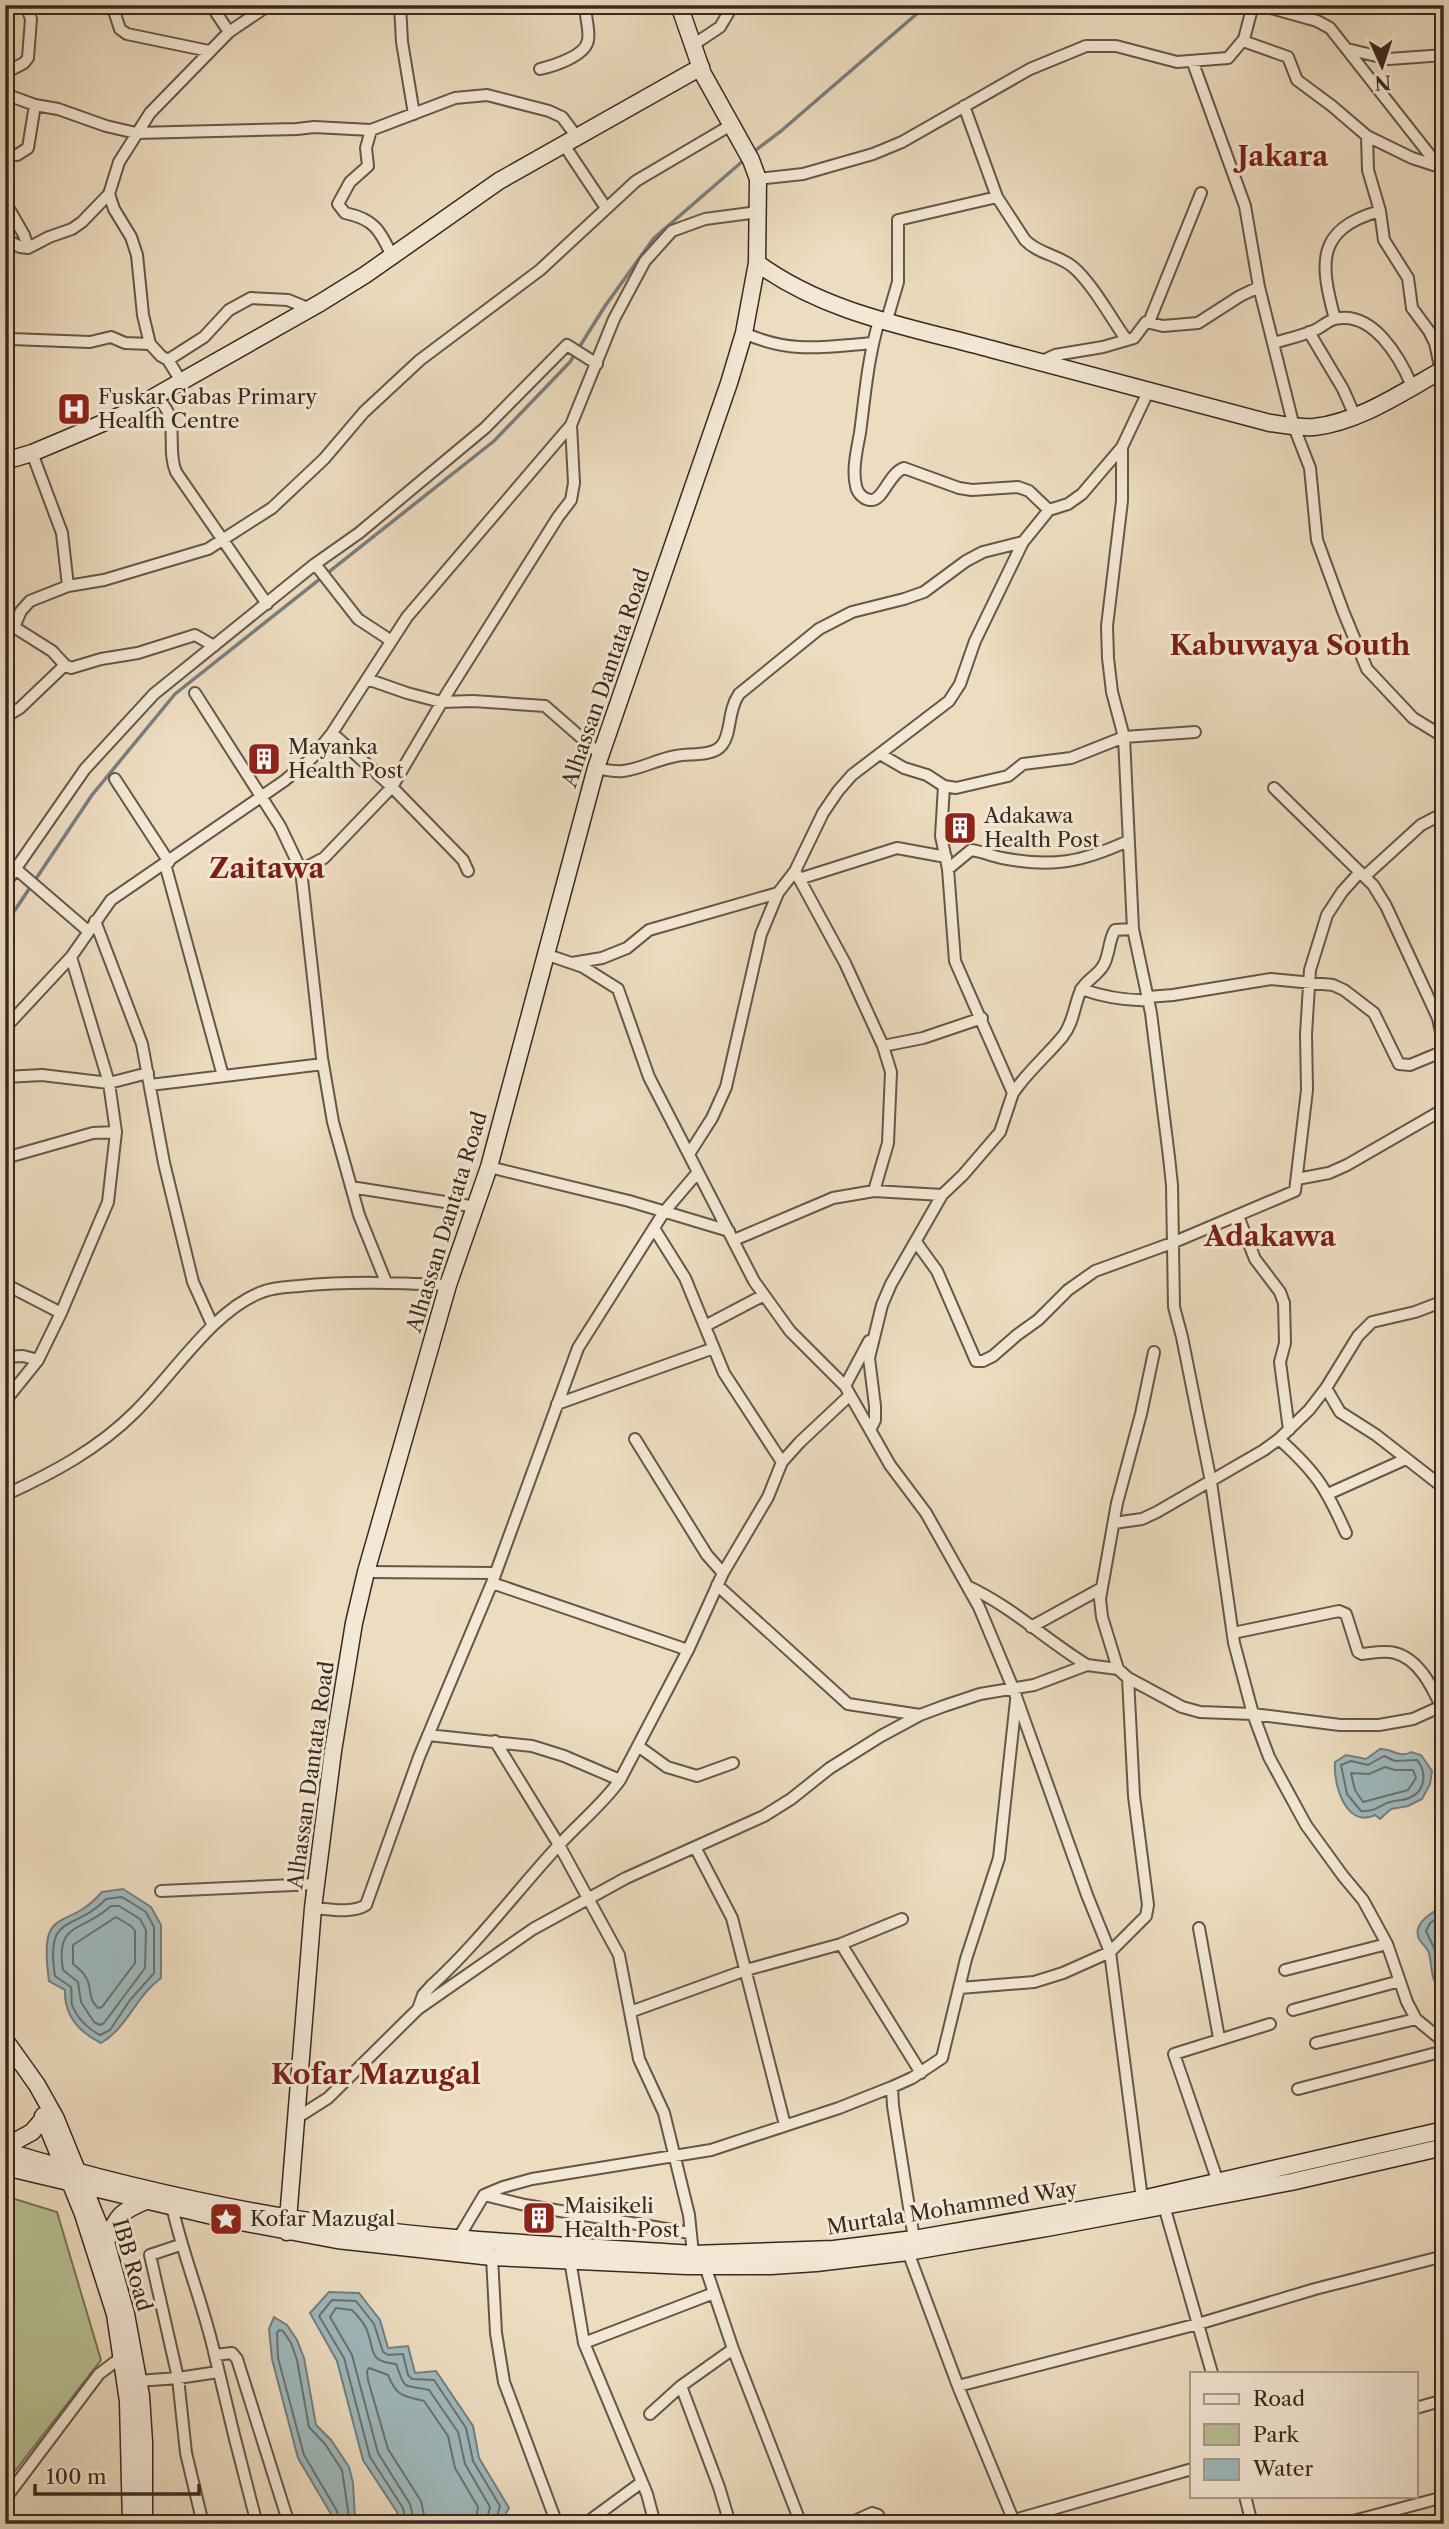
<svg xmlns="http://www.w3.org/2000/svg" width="1449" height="2529" viewBox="0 0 1449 2529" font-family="'Libre Caslon Text',serif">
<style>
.green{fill:#b7c093;stroke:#78745a;stroke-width:2}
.water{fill:#9eb9bd;stroke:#767f7f;stroke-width:2}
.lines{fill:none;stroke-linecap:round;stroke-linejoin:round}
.shore{stroke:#6c716f;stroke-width:2}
.stream{stroke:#767f7f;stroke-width:3.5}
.street-casing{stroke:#675648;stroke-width:14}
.secondary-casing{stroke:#3a2921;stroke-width:19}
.street{stroke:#f3e8d5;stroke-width:10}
.secondary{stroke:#f3e8d5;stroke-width:16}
.labels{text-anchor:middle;stroke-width:6;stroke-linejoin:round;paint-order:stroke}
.poi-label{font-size:21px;fill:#3a2921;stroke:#f3e8d5;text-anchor:start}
.street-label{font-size:21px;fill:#3a2921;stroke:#f3e8d5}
.district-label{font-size:28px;font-weight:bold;fill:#7a1f14;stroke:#f3e8d5}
</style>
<rect width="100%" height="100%" fill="#eddcbf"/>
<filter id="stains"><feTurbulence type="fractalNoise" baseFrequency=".00286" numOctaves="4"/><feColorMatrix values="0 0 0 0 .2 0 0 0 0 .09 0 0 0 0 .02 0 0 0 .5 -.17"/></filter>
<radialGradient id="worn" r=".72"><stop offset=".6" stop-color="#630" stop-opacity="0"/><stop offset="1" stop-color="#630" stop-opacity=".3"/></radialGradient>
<!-- green -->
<path class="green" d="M5,2196L57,2212L101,2360L5,2484Z"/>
<!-- water -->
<path class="water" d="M1380,1749C1392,1748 1399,1759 1411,1752L1421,1755L1432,1771L1430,1784L1422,1799L1408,1806L1391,1809L1380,1819L1375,1815C1346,1829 1333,1784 1335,1762L1346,1755L1366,1759Z
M123,1889L151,1907L161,1925V1978C136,1996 127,2028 101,2043C79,2032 64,2015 65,1990L49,1981C38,1901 66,1934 102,1892Z
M1444,1907V1994C1429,1979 1433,1970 1429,1953C1427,1947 1422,1944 1419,1939C1412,1923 1432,1912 1444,1907Z
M329,2292L359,2293L380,2320L388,2348L408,2346L415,2373L436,2371L473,2426L479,2458L509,2508L500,2524H400L397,2512L363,2460L337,2361L310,2313Z
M274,2317L287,2325L297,2340L304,2358L316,2425L331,2440L349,2467L353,2483L355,2518L359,2524H333L331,2514L298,2458L272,2359L269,2329Z"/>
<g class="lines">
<!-- shore -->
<path class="shore" d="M1384,1756L1395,1761L1417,1760C1427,1772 1426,1792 1409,1798C1402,1801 1394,1800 1387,1803C1378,1808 1371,1812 1361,1811L1347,1794L1341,1765L1351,1761L1368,1765Z
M1385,1767L1395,1770H1413L1416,1778L1408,1790L1363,1802L1355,1790L1351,1773L1369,1774Z
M122,1897L146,1912L154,1927V1973L130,2000L110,2030L100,2035C88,2029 77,2018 72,2005C71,2000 72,1993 71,1987L55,1976C45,1911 74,1933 106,1899Z
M111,1906H119L140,1919L146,1930L145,1968L104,2023L100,2025L94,2022L81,2002L78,1982L63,1970C55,1921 82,1933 111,1906Z
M1444,1914L1430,1923L1426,1931L1435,1950L1437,1968L1444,1983
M116,1917L131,1926L135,1931V1963L102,2007L98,2008C83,1994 99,1983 73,1964V1945Z
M339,2524L337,2511L304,2455L278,2358L277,2333L279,2330L283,2331L291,2343L297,2360L309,2427L325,2444L342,2470L350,2524
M406,2524L403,2508L370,2457L344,2358L319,2316L332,2300L356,2301L374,2324L383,2352L388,2355L403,2354L408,2375L412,2379L434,2380L466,2428L473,2461L500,2506L495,2524
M415,2524L410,2504L378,2453L352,2355L330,2317L336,2308L352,2310C357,2315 363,2322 366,2328C376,2350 366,2361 396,2364C406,2393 404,2384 429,2390L458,2432L465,2464L490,2507L486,2524
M426,2524L421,2501L388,2449L368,2380L367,2371L369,2368L388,2375C397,2397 403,2396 424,2401L448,2436L455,2468L478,2507L475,2524"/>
<!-- stream -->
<path class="stream" d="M752,153L781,131L927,5
M5,925L92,795L175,694L494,441L570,362L605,306L654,238L744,160"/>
<defs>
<path id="street" d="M112,5L120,29L127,34L209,51
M211,5L229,32
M400,5L402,42L414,114
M1260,5L1317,21L1330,28L1444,173
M1243,41L1288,57L1297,80L1332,106L1367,136L1412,158L1440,167
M693,45L720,27L733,5
M1347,49L1389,59L1444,55
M1193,63L1245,206L1259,287L1294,427L1310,468L1317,540L1343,611L1367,669L1413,718L1444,737
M540,69C553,66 586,56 588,40C590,30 585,16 585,5
M5,73L24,63L28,58L31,19L26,5
M5,94L35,105L58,109L106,126L136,133L297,129L314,127L371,130L455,98L487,95L549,111L562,117L577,137
M964,106L997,197L1025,240C1038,254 1059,255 1073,267C1092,283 1111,318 1126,339
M371,130L366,148L368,166L350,182L338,204L345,213C374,219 380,230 392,256
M1367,136L1368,170L1380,211L1384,240L1408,278L1412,308L1429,331L1435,343L1441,371
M564,145L606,208
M17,155L28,148L35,105
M758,179L803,174L873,154L902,142L1030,69L1086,46H1116L1177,62L1228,58L1244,39L1253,5
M109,194L114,209L131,237L137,255L143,315L150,344L161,356L168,360L181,381
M5,202L24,235L28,248
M5,239L20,247L28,248L49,237L72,229L82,222L109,194L119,162L150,113L229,32L269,5
M1335,319C1320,264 1315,229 1380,211
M879,321C868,357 865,395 860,433C857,449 852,470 856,486C857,493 864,500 871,500C883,501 889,473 904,468L959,488L972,490L1018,487L1029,491L1049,510
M1149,322L1201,193
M886,323L898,282V220L997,197
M1309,332L1343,389L1355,416
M744,333C791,354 823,347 873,343
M5,334L11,339L90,342L111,337L125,343L150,344
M1273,343C1287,339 1302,336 1315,330C1322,327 1327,321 1335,319C1373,310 1400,358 1412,386
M168,360L204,337L229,310L251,298L288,300L310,309
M1040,362L1055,355L1103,347L1134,338L1146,322L1163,326L1198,323L1240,296L1259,287
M1148,392L1122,447V501L1107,626L1108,658L1112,692L1124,737L1133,929L1151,1013L1169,1157L1172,1185L1174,1307L1182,1337L1211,1482L1234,1643L1253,1714L1269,1757L1306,1825L1343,1876L1363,1900L1387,1944L1407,2002L1416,2019L1444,2042
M156,396C161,402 167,408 169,415C175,433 168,453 176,472L267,604
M32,453L62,533L68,586
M315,564L358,619L390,640
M14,627L52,651L65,665L71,668L101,659L138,653L195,635L214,646
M5,636L14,627L21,611L30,601L68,586L104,580L208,549L272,508L324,459L364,412L420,360L540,270L636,181L731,125
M367,679L407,693L441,702L473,701L545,706L601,755
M195,693L280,826L301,870L322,1058L333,1122L359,1215L386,1282
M5,717L20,708L65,665
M332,733L392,787L463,860L468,871
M880,754L904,768L927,775L944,786L956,788L1008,776L1023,764L1071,758L1124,737L1195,732
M596,768C606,770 613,772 623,771C641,769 658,759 676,756C689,753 713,757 722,745C732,732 727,712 739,694L819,629L852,612L904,599L924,592L966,561L983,552L1023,542
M115,779L169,862
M944,786L941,836L948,869L955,961L1013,1093
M1274,788L1373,885L1386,906L1438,1018L1444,1047
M165,864L223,1076
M16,869L88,931
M948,869L971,850C981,851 991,856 1002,858C1053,868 1082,862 1128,841
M301,870L324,858L392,787L446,695L558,517L571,500L574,483L571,425
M795,871L845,963L883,1046L891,1072L888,1143L874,1191
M1365,876L1421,825L1444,813
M799,879L897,848L946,857
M5,884L85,769L154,694L315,564L359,533L485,428L567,345L597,364
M95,921L142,1044L164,1163L193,1282L212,1324
M545,954L583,967L618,989L649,1077L754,1281L790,1331L845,1386L890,1465L926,1513L979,1607L1013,1688L1087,1895L1110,1952L1142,2199
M572,963L602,958L627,948L649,930L778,893
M1081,989C1104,997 1124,1001 1148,1000
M1148,997L1173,995L1271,979L1333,985L1344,990L1374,1013L1399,1064L1410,1065L1444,1051
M5,1028L71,957L111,900L284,781L312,758L332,733L407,617L571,425L614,319L645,261L672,231L705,219L758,212
M883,1046L923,1038L982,1018
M5,1077L42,1075L109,1083L148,1073
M150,1085L323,1064
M689,1154L712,1118L726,1087L761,934L778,893L795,871L823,813L838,791L852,775L949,701L960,684L975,641L1023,542L1049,510L1068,504L1082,494L1122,447
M5,1158L93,1133L116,1132
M489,1167L629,1201L729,1231
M1297,1179L1329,1173L1347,1165L1444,1109
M351,1187L476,1207
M1238,1216L1255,1259L1280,1292L1284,1303L1285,1343L1280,1362L1289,1430
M655,1230L685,1278L724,1373L782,1462
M734,1240L833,1198L874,1191L942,1195
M916,1242L937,1271L976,1361H983L993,1356L1017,1335L1038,1320L1068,1290L1095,1271L1172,1243L1295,1191L1307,1090L1306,1034L1310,970L1327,915L1342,892L1360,872
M5,1284L61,1313
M705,1326L764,1295
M5,1357L23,1356L38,1360
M845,1386L869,1341
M1326,1388L1340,1412L1376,1435L1444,1488
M5,1401L38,1360L61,1313L108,1202L116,1132L109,1083L71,957
M557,1404L714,1348
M870,1430L875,1420V1406L869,1358L882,1305L891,1284L942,1195L963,1175L1000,1132L1013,1093L1019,1085C1032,1068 1049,1053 1063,1036C1074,1022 1074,1005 1081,990C1086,980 1097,976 1103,966C1110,955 1108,941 1115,930L1133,929
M635,1439L707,1555L723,1573
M1279,1439C1316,1472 1326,1488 1346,1533
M1328,1494L1406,1459
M5,1495C53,1473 98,1449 135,1412C173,1375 213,1310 262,1292C274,1287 287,1287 299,1286C349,1281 399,1283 448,1285
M1114,1523L1142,1519L1157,1512L1264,1450L1279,1439L1309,1410L1326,1388L1358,1336L1372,1322L1415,1312L1444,1301
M366,1572L495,1573
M492,1583L688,1650
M717,1585L848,1704L920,1715
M967,1586C1011,1606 1046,1640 1087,1665
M1031,1627L1102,1588
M1233,1633L1339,1611L1346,1614L1358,1652L1362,1654C1372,1653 1385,1650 1395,1653C1419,1659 1432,1687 1441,1706
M1118,1669L1102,1617L1100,1599L1117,1503L1141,1414L1154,1352
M428,1735L532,1746L564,1756L620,1780
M495,1741L559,1845L619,1955L639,2059L664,2113L689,2215L693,2254
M638,1746L667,1767L697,1776L733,1763
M695,1847L732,1918L785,2125
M161,1891L316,1884
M313,1908C330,1909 351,1914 366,1905L419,1757L492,1583L578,1348L664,1212L698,1172
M1199,1928L1219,2038
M841,1944L902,1919
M1285,1970L1387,1944
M960,1988L1034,1982L1063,1973L1110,1952L1146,1916L1148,1905L1134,1796L1128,1678
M418,2009L423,1995L431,1986C478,1943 515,1893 558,1846C579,1823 602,1805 620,1780L688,1650L723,1573L768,1497L782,1462L800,1442L850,1395
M1293,2010L1400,1981
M630,2012L746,1970L841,1944L921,2073
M1316,2043L1416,2019
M892,2087L893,2106L914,2239
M1298,2089L1444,2051
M295,2119L328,2098L418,2009L533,1929L626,1878L764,1816L791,1799L830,1768L881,1736L920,1715L944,1706L980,1694L1034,1685L1087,1665L1118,1669L1128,1678L1182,1707L1200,1712L1253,1714L1340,1725H1379L1413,1719L1444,1705
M1218,2182L1174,2054L1270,2024
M484,2195L525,2205L690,2233
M172,2206C183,2257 204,2305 215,2356C228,2412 242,2468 257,2524
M1164,2206L1212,2373
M459,2237L484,2195L503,2187L532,2179L711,2150L839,2108L892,2087L912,2078L942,2058L966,1959L999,1858L1016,1700
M180,2245L150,2255L178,2378L186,2453L203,2524
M908,2252L958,2386L1015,2524
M492,2257L496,2333L504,2382L557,2524
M570,2260L584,2343L647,2494L655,2524
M705,2266L733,2349L801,2524
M584,2343L714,2293
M215,2355L232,2353L237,2359L289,2524
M138,2381L178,2378L218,2372
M681,2386L719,2487L730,2524
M958,2386L1198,2324L1315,2289L1444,2256
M1416,2408L1444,2400
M650,2414L681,2386L733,2349
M1245,2496L1252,2524
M5,2499L99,2374L123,2356
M1014,2520L1192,2469
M585,2524L642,2482
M848,2524L872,2513L878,2515L883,2524
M1342,2524L1444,2497"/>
<path id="secondary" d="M679,5L703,74L751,160L758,179L757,263C827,314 910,327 991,349C1084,373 1177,399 1270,423C1285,425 1299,428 1314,427C1360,422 1404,391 1444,369
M5,461L32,453L89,429L126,413L161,393L320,303L365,275L499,181L701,67
M5,2040L37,2085L56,2119L106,2242L126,2314L141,2396L144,2442V2524
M43,2116L83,2214L115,2314L128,2401L131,2524
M5,2147L32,2132L44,2118
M5,2151C98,2179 194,2202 290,2218C423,2240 559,2245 693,2254L834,2249L914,2239L1142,2199L1444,2130
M5,2167L225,2219L337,2240L492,2257L687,2266H771L816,2263L908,2252L1052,2227L1291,2182L1444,2147
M287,2232L313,1908L333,1751L354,1623L366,1572L448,1285L489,1167L596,768L729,383L744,333L757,263
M106,2242C117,2215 121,2211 148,2200"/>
</defs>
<!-- street casing -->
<use href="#street" class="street-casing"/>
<!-- secondary casing -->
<use href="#secondary" class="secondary-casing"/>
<!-- street -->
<use href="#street" class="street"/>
<!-- secondary -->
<use href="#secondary" class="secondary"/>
</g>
<!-- icons -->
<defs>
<symbol id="hospital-square" viewBox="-11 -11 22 22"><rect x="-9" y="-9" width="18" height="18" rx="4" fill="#8f2418" stroke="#f3e8d5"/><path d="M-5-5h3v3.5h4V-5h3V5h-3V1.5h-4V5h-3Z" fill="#fff"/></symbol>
<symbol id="building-square" viewBox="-11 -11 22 22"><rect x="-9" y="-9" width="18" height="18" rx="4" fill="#8f2418" stroke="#f3e8d5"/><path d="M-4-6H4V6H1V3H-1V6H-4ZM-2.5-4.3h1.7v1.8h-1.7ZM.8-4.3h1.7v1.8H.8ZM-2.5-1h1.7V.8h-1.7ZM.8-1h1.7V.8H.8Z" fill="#fff"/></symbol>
<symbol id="sight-square" viewBox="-11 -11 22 22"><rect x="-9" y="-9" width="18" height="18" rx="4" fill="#8f2418" stroke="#f3e8d5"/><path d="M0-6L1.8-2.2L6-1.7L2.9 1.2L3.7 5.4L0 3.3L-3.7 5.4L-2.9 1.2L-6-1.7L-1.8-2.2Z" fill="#fff"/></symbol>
</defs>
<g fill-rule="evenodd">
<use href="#hospital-square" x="55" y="390" width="38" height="38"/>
<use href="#building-square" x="245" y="740" width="38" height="38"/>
<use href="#building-square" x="941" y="809" width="38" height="38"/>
<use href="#building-square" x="520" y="2199" width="38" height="38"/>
<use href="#sight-square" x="207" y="2200" width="38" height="38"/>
</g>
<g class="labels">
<!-- poi labels -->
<g class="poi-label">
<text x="98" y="404">Fuskar Gabas Primary<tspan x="98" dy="24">Health Centre</tspan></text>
<text x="288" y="754">Mayanka<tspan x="288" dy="24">Health Post</tspan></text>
<text x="984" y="823">Adakawa<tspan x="984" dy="24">Health Post</tspan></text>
<text x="564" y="2213">Maisikeli<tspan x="564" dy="24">Health Post</tspan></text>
<text x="250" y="2226">Kofar Mazugal</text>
</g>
<!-- street labels -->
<g class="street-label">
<text transform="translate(606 678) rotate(-71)" y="7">Alhassan Dantata Road</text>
<text transform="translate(447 1222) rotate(-73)" y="7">Alhassan Dantata Road</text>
<text transform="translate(311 1775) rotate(-82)" y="7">Alhassan Dantata Road</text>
<text transform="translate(952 2208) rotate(-9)" y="7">Murtala Mohammed Way</text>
<text transform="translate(132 2265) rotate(74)" y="7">IBB Road</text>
</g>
<!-- district labels -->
<g class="district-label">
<text x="1283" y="166">Jakara</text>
<text x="1290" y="655">Kabuwaya South</text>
<text x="267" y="878">Zaitawa</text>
<text x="1270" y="1246">Adakawa</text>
<text x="376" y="2084">Kofar Mazugal</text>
</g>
</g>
<!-- margin -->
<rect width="1449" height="2529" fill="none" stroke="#eddcbf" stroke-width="28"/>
<rect x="7" y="7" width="1435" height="2515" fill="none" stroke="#3a2921" stroke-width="3.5"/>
<rect x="14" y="14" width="1421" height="2501" fill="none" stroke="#3a2921" stroke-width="2"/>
<!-- legend -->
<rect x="1190" y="2372" width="228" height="126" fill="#f3e8d5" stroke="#a99c8d" stroke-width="2"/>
<rect x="1204" y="2394" width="35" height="10" fill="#f3e8d5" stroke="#a99c8d" stroke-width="2"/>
<text x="1253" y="2406" font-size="21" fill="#3a2921">Road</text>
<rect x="1204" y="2424" width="35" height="21" fill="#b7c093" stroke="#a99c8d" stroke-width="2"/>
<text x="1253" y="2442" font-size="21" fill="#3a2921">Park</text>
<rect x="1204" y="2459" width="35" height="21" fill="#9eb9bd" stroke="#a99c8d" stroke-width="2"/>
<text x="1253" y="2476" font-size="21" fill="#3a2921">Water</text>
<!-- north arrow -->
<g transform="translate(1382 66) rotate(177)" stroke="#f3e8d5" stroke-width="5" paint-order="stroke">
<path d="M0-5L12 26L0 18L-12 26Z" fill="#3a2921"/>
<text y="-10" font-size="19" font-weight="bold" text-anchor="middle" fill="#3a2921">N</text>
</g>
<!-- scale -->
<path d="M35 2484v10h164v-10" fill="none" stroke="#3a2921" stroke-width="3.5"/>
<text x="46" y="2484" font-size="21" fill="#3a2921" stroke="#f3e8d5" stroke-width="5" paint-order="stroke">100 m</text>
<rect width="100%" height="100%" filter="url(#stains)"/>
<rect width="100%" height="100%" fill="url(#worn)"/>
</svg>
